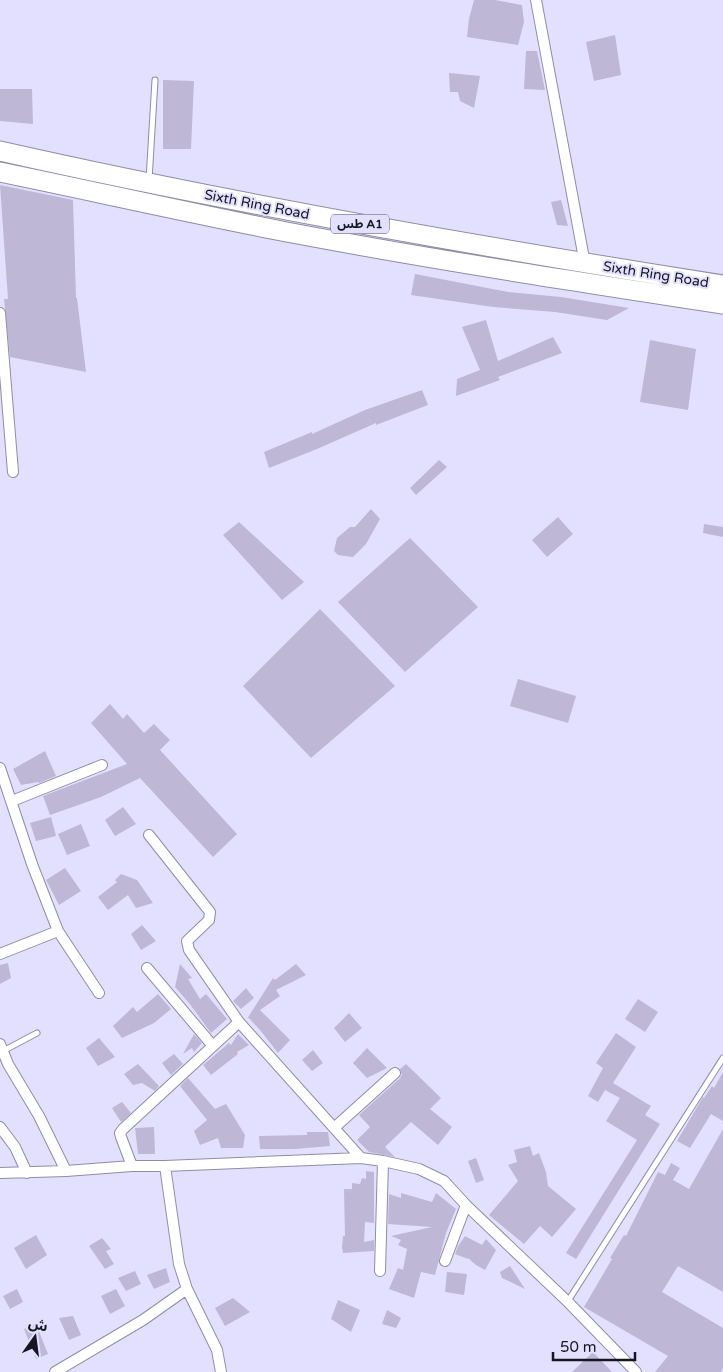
<svg xmlns="http://www.w3.org/2000/svg" width="723" height="1372" viewBox="0 0 723 1372" font-family="'Varela Round','Noto Sans Arabic',sans-serif">
<style>
.building{fill:#beb7d5}
.lines{fill:none;stroke-linecap:round;stroke-linejoin:round}
.lane-casing{stroke:#8f8ca8;stroke-width:7}
.street-casing{stroke:#8f8ca8;stroke-width:12}
.highway-casing{stroke:#8f8ca8;stroke-width:21}
.lane{stroke:#fff;stroke-width:5}
.street{stroke:#fff;stroke-width:10}
.highway{stroke:#fff;stroke-width:19}
.labels{text-anchor:middle;stroke-width:4;stroke-linejoin:round;paint-order:stroke}
.shield{fill:#e3e0ff;stroke:#545363;stroke-width:1}
.shield-label{font-size:12px;font-weight:bold;fill:#171620}
.street-label{font-size:14px;fill:#171620;stroke:#e3e0ff}
</style>
<rect width="100%" height="100%" fill="#e3e0ff"/>
<!-- building -->
<path class="building" d="M474,0H495L522,5L524,22L518,45L467,37L469,19Z
M615,35L621,75L594,81L586,42Z
M526,51H537L545,90L524,89Z
M449,73L480,76L474,108L460,101L458,92H450Z
M163,80L194,81L191,149H163Z
M0,89H32L33,124L0,121Z
M0,185L73,200L76,298H77L86,372L10,357L4,299H8Z
M561,200L568,226L557,225L551,202Z
M415,274L508,292L561,297L629,308L607,320L555,312L493,307L411,295Z
M486,320L498,361L553,337L562,353L498,377L500,380L456,396L457,379L480,370L462,327Z
M650,340L696,349L688,410L640,402Z
M422,390L428,405L376,425V423L317,449L269,468L264,452L312,432V434L365,410Z
M439,460L447,467L416,495L410,488Z
M371,509L380,519L366,544L353,557L338,555L334,551L337,538L350,527H355Z
M558,517L573,534L547,557L532,540Z
M239,522L304,582L282,600L223,535Z
M704,524L723,527V537L703,533Z
M410,538L478,607L405,672L338,602Z
M320,609L395,686L311,758L243,686Z
M518,679L576,696L568,723L510,706Z
M110,704L123,719L127,714L144,733L154,724L170,740L160,750L237,834L213,857L140,778L101,797L50,815L43,796L127,764L91,723Z
M45,751L56,776L39,783L38,782L21,785L13,769Z
M123,807L136,824L115,836L105,820Z
M51,817L56,836L36,841L30,823Z
M81,824L90,846L67,855L58,834Z
M65,868L81,891L59,905L46,880Z
M121,874L137,880L153,903L136,908L128,895L108,910L98,897L117,882L115,880Z
M142,925L156,941L141,950L131,934Z
M8,963L11,978L0,984V965Z
M180,964L192,978L188,979L200,999L206,994L227,1019L211,1033L189,1003L175,987Z
M296,964L306,975L276,990L280,996L260,1010L290,1040L278,1053L260,1030L249,1018L247,1019L273,978L275,980Z
M246,988L254,998L241,1009L233,1001Z
M158,994L171,1009L154,1023L122,1038L113,1026L133,1007L137,1012Z
M638,999L658,1012L645,1032L625,1019Z
M349,1013L362,1028L345,1042L334,1028Z
M616,1033L636,1047L613,1083L651,1106L645,1115L660,1124L576,1259L566,1253L637,1140L606,1121L620,1098L605,1090L598,1102L588,1096L603,1068L596,1063Z
M194,1034L202,1043L194,1052L192,1048L183,1054Z
M238,1034L249,1045L237,1052L238,1054L211,1075L203,1065L229,1043L231,1045Z
M99,1038L115,1057L98,1066L86,1048Z
M367,1048L387,1068L367,1078L353,1063Z
M313,1050L323,1063L312,1071L302,1060Z
M174,1054L183,1064L171,1075L162,1063Z
M138,1064L159,1086L155,1091L142,1083L133,1085L124,1074Z
M406,1064L441,1098L430,1109L452,1127L438,1145L411,1122L385,1147L395,1157L369,1152L357,1140L370,1127L359,1115L400,1078L402,1075L400,1069Z
M723,1072V1121L711,1114L690,1148L677,1141L703,1097L704,1098L712,1086L714,1088Z
M188,1078L215,1109L226,1104L245,1135L243,1148H221L218,1138L200,1145L194,1131L207,1120L180,1086Z
M122,1102L131,1113L121,1122L112,1108Z
M154,1127L155,1154H138L135,1128Z
M723,1129V1292L678,1266L662,1292L723,1328V1368L721,1372H655L668,1356L584,1307L612,1259L610,1258L624,1235L626,1236L658,1172L665,1175L671,1163L680,1168L673,1180L689,1189Z
M307,1132H328L330,1146L295,1149H260L259,1136L307,1135Z
M530,1146L533,1156L539,1153L546,1172L548,1186L576,1209L552,1237L540,1226L524,1244L489,1215L518,1181L508,1165L517,1162L514,1150Z
M476,1158L484,1180L476,1183L468,1161Z
M366,1171L374,1172V1223L365,1222L364,1242L374,1240V1251L343,1253L342,1247L343,1236H345L344,1189H352V1183L360,1184L362,1178L366,1179Z
M401,1193L432,1202L436,1193L456,1209L446,1233L435,1275L421,1272L414,1298L389,1289L398,1268L403,1270L407,1249L398,1245L401,1240L391,1236L432,1227L388,1224L389,1194L401,1198Z
M36,1235L47,1255L26,1269L14,1248Z
M465,1236L482,1245L486,1239L496,1250L485,1270L476,1265L468,1258V1259L455,1254L458,1246Z
M102,1238L111,1249L106,1251L114,1264L105,1269L89,1246Z
M510,1266L525,1289L502,1278L500,1272Z
M166,1268L170,1282L154,1289L147,1275Z
M135,1271L141,1284L126,1291L118,1278Z
M447,1272L467,1274L464,1295L445,1292Z
M17,1289L23,1302L10,1309L3,1296Z
M116,1289L125,1306L110,1314L101,1296Z
M233,1298L250,1312L225,1326L215,1308Z
M338,1300L360,1310L351,1332L331,1319Z
M387,1310L401,1318L396,1328L382,1324Z
M73,1316L81,1335L69,1340L59,1318Z
M36,1324L48,1354L36,1359L24,1329Z
M593,1352L612,1372H572Z"/>
<g class="lines">
<defs>
<path id="lane" d="M149,180L155,80
M3,1051L37,1033
M568,1301L723,1058"/>
<path id="street" d="M536,0L585,264
M0,313L13,472
M0,768L32,864L58,931L99,993
M12,801L102,765
M149,835L210,912L209,920L187,941L189,950L239,1022L361,1158
M0,954L58,931
M147,968L213,1046
M0,1044L8,1064L39,1116L66,1171
M0,1127L15,1147L27,1173
M334,1128L395,1073
M132,1166L121,1137L120,1133L123,1129L239,1022
M0,1173L66,1171L132,1166H165L361,1158L383,1161L419,1169L444,1181L466,1205L568,1302L636,1372
M445,1261L466,1205
M380,1271L383,1161
M187,1289L217,1350L221,1372
M55,1372L143,1320L187,1289L179,1264L165,1166"/>
<path id="highway" d="M0,151C239,205 481,247 723,285
M0,172C97,192 194,214 292,233C435,260 579,282 723,304"/>
</defs>
<!-- lane casing -->
<use href="#lane" class="lane-casing"/>
<!-- street casing -->
<use href="#street" class="street-casing"/>
<!-- highway casing -->
<use href="#highway" class="highway-casing"/>
<!-- lane -->
<use href="#lane" class="lane"/>
<!-- street -->
<use href="#street" class="street"/>
<!-- highway -->
<use href="#highway" class="highway"/>
</g>
<g class="labels">
<!-- shield labels -->
<rect class="shield" x="331" y="214.5" width="58" height="19" rx="4"/>
<g class="shield-label">
<text x="360" y="228">طس A1</text>
</g>
<!-- street labels -->
<g class="street-label">
<text transform="translate(257 204) rotate(11)" y="5">Sixth Ring Road</text>
<text transform="translate(656 274) rotate(9)" y="5">Sixth Ring Road</text>
</g>
</g>
<!-- north arrow -->
<g transform="translate(35 1337) rotate(14)" stroke="#e3e0ff" stroke-width="4" paint-order="stroke">
<path d="M0-4L9 19L0 12L-9 19Z" fill="#171620"/>
<text y="-8" font-size="14" font-weight="bold" text-anchor="middle" fill="#171620">ش</text>
</g>
<!-- scale -->
<path d="M553 1352v8h82v-8" fill="none" stroke="#171620" stroke-width="2.5"/>
<text x="560" y="1352" font-size="15" fill="#171620" stroke="#e3e0ff" stroke-width="4" paint-order="stroke">50 m</text>
</svg>
